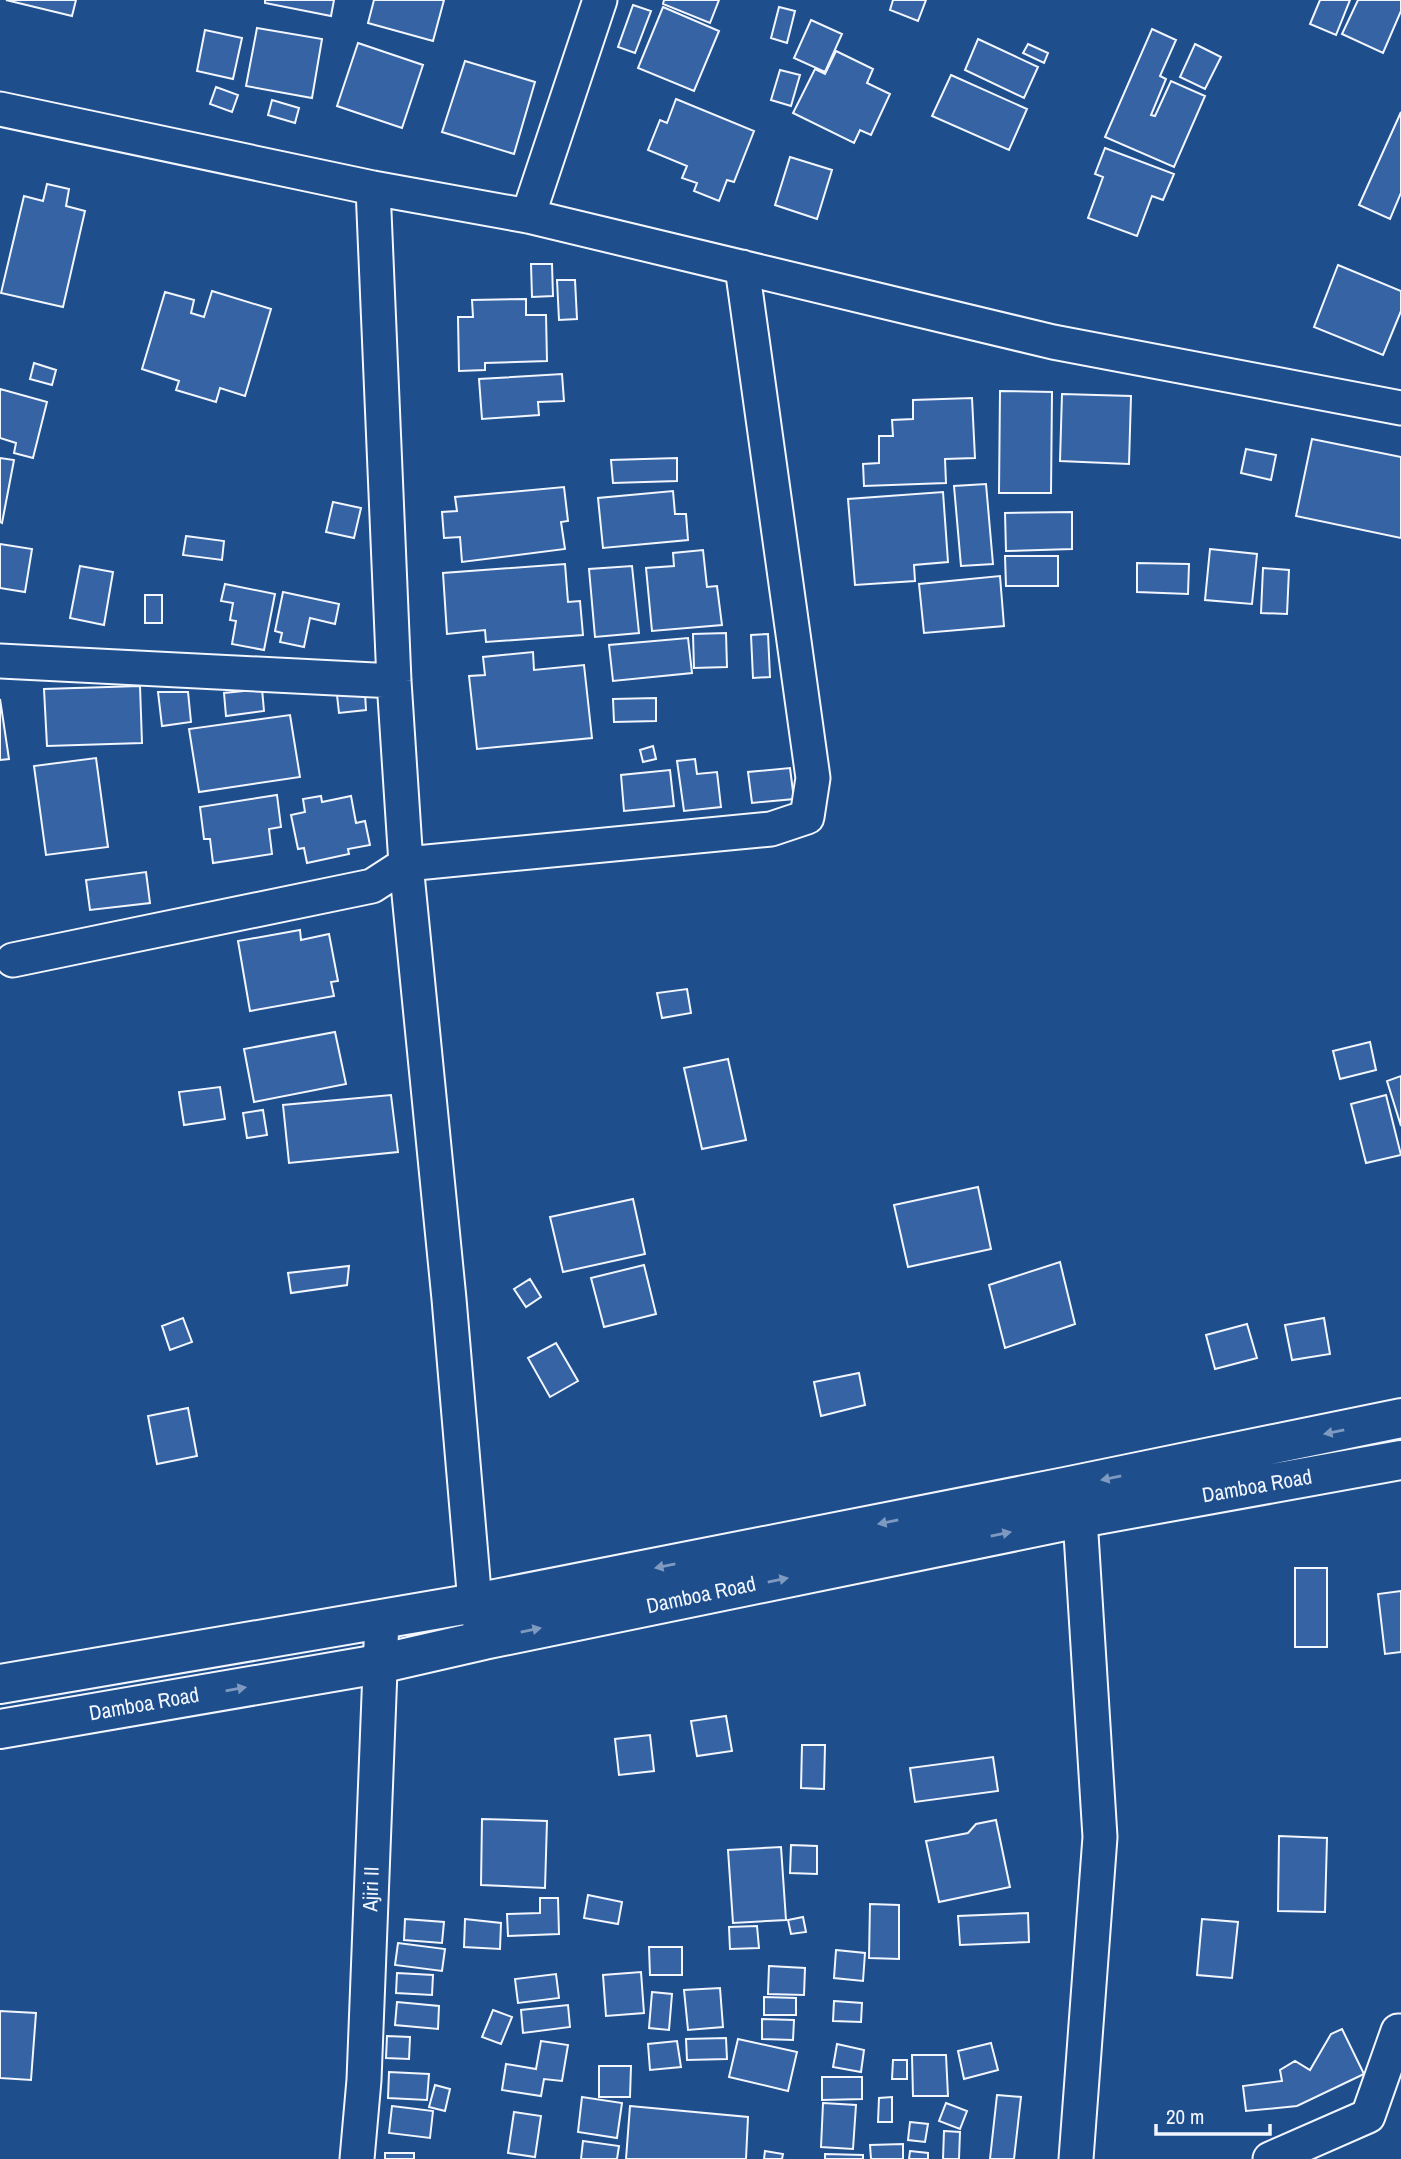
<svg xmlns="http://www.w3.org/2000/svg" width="1401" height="2159" viewBox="0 0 1401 2159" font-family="'Archivo Narrow',sans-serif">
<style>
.building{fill:#3563a3;stroke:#f2f6ff;stroke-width:2}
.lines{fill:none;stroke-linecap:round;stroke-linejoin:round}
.minor-casing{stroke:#f2f6ff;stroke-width:37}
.primary-casing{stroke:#f2f6ff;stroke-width:42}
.minor{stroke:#1f4e8c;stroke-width:33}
.primary{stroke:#1f4e8c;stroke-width:38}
.oneway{fill:#7e9ac0}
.labels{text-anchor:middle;stroke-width:5;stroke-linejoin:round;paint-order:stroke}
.street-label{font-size:21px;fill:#f2f6ff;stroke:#1f4e8c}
</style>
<rect width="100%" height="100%" fill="#1f4e8c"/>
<!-- building -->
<path class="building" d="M6,0H76L72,16Z
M265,0H334L331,16L265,3Z
M374,0H444L433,41L368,23Z
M664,0H719L710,23L663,4Z
M893,0H926L918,21L890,10Z
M1320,0H1350L1336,35L1310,24Z
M1358,0H1401V11L1383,53L1342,34Z
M633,5L651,11L635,53L618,47Z
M663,7L719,31L694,91L638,68Z
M779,7L795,11L787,43L771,38Z
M811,20L842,34L825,72L794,58Z
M257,28L322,39L312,98L246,86Z
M1152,29L1176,40L1160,76L1166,79L1151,115L1155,116L1171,81L1205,96L1174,167L1105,137Z
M205,30L242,38L233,79L197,71Z
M978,39L1038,67L1024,98L965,70Z
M358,43L423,65L402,128L337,106Z
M1028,44L1048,53L1044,63L1023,53Z
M1195,44L1221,57L1205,89L1180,77Z
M836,51L873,69L867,83L890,94L871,135L860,130L854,143L793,113L815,69L825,74Z
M465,61L535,82L514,154L442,132Z
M780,70L800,75L791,106L771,100Z
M951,75L1027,109L1009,150L932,116Z
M216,87L238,95L232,112L210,104Z
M676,99L754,131L734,182L727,180L719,201L694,191L697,183L682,178L687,166L648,150L660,120L667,123Z
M272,100L299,108L295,123L268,115Z
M1401,112V193L1390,219L1359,205Z
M1105,148L1174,174L1163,200L1152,196L1137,236L1088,218L1103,177L1095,174Z
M790,157L832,170L817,219L775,205Z
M47,184L69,189L66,206L85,211L63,307L1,293L24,196L43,201Z
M531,264H552L553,296L532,297Z
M1338,265L1401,291V311L1383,355L1314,327Z
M557,280H575L577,319L559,320Z
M212,291L271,309L245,396L220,388L216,402L176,390L179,381L142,369L165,292L194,300L191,313L204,317Z
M526,299V315H546L547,361L485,363V370L459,371L458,317H473L472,300Z
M34,363L56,370L52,385L30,379Z
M562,374L564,401L538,402L539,415L482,419L479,379Z
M0,389L47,402L33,458L14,453L16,443L0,438Z
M1000,391L1052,392L1051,493H999Z
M1062,394L1131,396L1129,464L1060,461Z
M972,398L975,458L945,459L946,483L864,486L863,464L879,463V436H893L892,420L913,419V400Z
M1312,439L1401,457V538L1296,516Z
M1246,449L1276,455L1271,480L1241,473Z
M0,458L14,460L2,523L0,522Z
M677,458V481L613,483L611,460Z
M986,484L993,564L961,566L954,486Z
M564,487L568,521L561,522L565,549L462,562L460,537L444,538L442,512L457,511L455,497Z
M673,491L675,514H686L688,540L603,548L598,498Z
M943,492L948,562L914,565L915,581L855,585L848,499Z
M333,502L361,508L354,538L326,532Z
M1072,512V549L1006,551L1005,513Z
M186,536L224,541L222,560L183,555Z
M0,544L32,549L25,592L0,588Z
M1210,549L1257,554L1252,604L1205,600Z
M703,550L707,587L717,586L722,625L652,631L646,568L674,566L673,553Z
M1005,556H1058V586H1006Z
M1137,563L1189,564L1188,594L1137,592Z
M565,564L568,602L580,601L583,635L486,642L485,630L447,634L443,573Z
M80,566L113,572L104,625L70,618Z
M632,566L639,633L595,637L589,569Z
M1263,568L1289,570L1287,614L1261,613Z
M1000,576L1004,626L924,633L919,584Z
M225,584L275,594L264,650L232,644L236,621L230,620L233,603L221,601Z
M283,592L339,604L335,624L310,618L304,647L280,642L282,633L275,631Z
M145,595H162V623H145Z
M726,633L727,667L694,668L693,634Z
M768,634L770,677L753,678L751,635Z
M688,638L692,673L613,681L609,645Z
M533,652L534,670L584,665L592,738L477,749L469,676L485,675L483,657Z
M140,686L142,743L47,746L44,689Z
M262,689L264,711L226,716L224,693Z
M158,692H188L191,722L162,726Z
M365,693L366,710L339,713L337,695Z
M656,698V721L614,722L613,699Z
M0,699L9,759L0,760Z
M290,715L300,777L199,792L189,729Z
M653,746L656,759L643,762L640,750Z
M96,758L108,847L46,855L34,766Z
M695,759L697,774L717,772L721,807L684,811L677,761Z
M790,768L794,799L752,803L748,772Z
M670,770L674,806L624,811L621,775Z
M277,795L281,827L269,829L272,854L213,863L210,839H204L200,807Z
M321,796L322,802L351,796L356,823L365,821L370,845L348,849L349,854L307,863L304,848L298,849L291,815L305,812L303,799Z
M146,872L150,903L90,910L86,880Z
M300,930L301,940L329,934L338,981L331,982L334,996L250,1011L238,941Z
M687,989L691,1013L662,1018L657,993Z
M335,1032L346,1084L254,1102L244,1049Z
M1370,1042L1376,1070L1340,1079L1333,1051Z
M728,1059L746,1140L702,1149L684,1068Z
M1401,1076V1126L1387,1081Z
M220,1087L225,1119L184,1125L179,1092Z
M391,1095L398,1152L289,1163L283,1105Z
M1386,1095L1401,1155L1366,1163L1351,1104Z
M263,1110L267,1135L247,1138L243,1113Z
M978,1187L991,1249L908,1267L894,1205Z
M633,1199L645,1254L563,1272L550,1217Z
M1060,1262L1075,1324L1005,1348L989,1285Z
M644,1265L656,1314L604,1327L591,1278Z
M349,1266L347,1285L291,1293L288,1273Z
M530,1279L541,1297L526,1307L514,1289Z
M183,1318L192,1342L170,1350L162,1326Z
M1324,1318L1330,1354L1292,1360L1285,1325Z
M1247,1324L1257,1358L1215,1369L1206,1335Z
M556,1343L578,1381L550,1397L528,1358Z
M859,1373L865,1405L821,1416L814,1382Z
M188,1408L197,1456L157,1464L148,1416Z
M1295,1568H1327V1647H1295Z
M1401,1591V1652L1385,1654L1378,1594Z
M726,1716L732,1751L697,1756L691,1721Z
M650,1735L654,1771L619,1775L615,1739Z
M802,1745H825L824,1789L801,1788Z
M993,1757L998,1791L915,1802L910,1768Z
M482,1819L547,1821L545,1888L481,1885Z
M996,1820L1010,1887L939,1902L926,1841L968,1833L976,1824Z
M1279,1836L1327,1838L1325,1912L1278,1911Z
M791,1845L817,1846V1874L790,1873Z
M781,1847L786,1920L733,1923L728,1850Z
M588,1895L622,1902L618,1924L584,1918Z
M540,1898H558L559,1934L508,1936L507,1914L540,1913Z
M870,1904L899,1905V1959L869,1958Z
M1028,1913L1029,1942L960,1945L958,1916Z
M803,1917L806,1932L791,1934L788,1920Z
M405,1919L444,1922L442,1943L404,1940Z
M465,1919L501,1923L500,1949L464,1947Z
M1202,1919L1238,1922L1232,1978L1197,1975Z
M757,1926L759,1948L730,1949L729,1927Z
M398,1943L445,1949L442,1971L395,1965Z
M649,1947H682V1975H650Z
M836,1950L865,1953L863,1981L834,1978Z
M769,1966L805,1968L804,1995L768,1994Z
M641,1972L644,2013L606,2016L603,1975Z
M397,1973L433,1975L432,1995L396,1993Z
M556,1974L559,1998L518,2003L515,1979Z
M720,1988L723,2027L688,2030L684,1990Z
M652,1992L672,1994L669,2030L649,2028Z
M764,1997L796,1998V2015H764Z
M834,2001L862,2003L861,2022L833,2021Z
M397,2002L439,2006L438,2029L395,2025Z
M568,2005L570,2027L523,2033L521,2010Z
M493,2010L512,2017L501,2044L482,2037Z
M0,2011L36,2013L31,2080L0,2078Z
M762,2019L794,2020L793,2040L762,2039Z
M1342,2029L1364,2074L1297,2106L1246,2111L1243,2086L1282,2081L1280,2070L1295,2061L1310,2070L1331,2034Z
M387,2036L410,2037L409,2059L386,2058Z
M726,2038L727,2059L687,2060L686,2039Z
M738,2039L797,2052L788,2091L729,2077Z
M541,2041L568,2045L562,2081L544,2079L541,2096L502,2090L506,2064L536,2069Z
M677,2041L681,2067L650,2070L648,2044Z
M991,2043L998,2070L964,2079L958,2051Z
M837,2044L864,2050L861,2072L833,2067Z
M912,2055H946L948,2096H913Z
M893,2060H907V2079H892Z
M599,2066H631L630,2097H599Z
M389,2072L429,2074L427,2100L388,2098Z
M822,2077H862V2099L822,2100Z
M435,2085L450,2089L445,2111L429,2107Z
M997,2095L1021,2097L1014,2159H990Z
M582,2097L622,2103L617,2138L578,2132Z
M892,2097V2122H878L879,2098Z
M823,2103L856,2105L853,2149L821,2147Z
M946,2103L967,2111L960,2129L939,2121Z
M392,2106L433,2111L430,2138L389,2133Z
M630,2106L748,2117L746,2159H626Z
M514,2112L541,2116L535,2157L508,2153Z
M910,2122L928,2124L925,2142L908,2140Z
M944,2131L960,2132L959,2159H943Z
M583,2141L619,2146L617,2159H581Z
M903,2144V2159H871L870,2145Z
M765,2151L783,2154L782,2159H764Z
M910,2151L928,2153V2159H909Z
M385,2153H414V2159H385Z
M825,2154L863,2155V2159H825Z"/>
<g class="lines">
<defs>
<path id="minor" d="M0,109L373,188L528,216L1053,342L1401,408
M373,188L394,681L406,864L449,1299L475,1603L481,1627
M528,216L600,0
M0,661L394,681
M13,960L372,886L406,864L771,829L807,817L813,778L742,267
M357,2159L364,2080L382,1619
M1076,2159L1100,1837L1080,1518
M1270,2159L1368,2116L1398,2031H1401"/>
<path id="primary" d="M0,1684L475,1603L1065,1487L1401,1418
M0,1729L379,1664L484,1640L1080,1518L1401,1460"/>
</defs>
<!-- minor casing -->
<use href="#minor" class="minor-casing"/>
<!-- primary casing -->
<use href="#primary" class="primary-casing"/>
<!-- minor -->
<use href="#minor" class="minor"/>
<!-- primary -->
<use href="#primary" class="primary"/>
</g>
<!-- one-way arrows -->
<defs><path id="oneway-solid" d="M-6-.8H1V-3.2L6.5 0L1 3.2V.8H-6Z" transform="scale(1.75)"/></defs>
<g class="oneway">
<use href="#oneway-solid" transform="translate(1334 1432) rotate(168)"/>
<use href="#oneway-solid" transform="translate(1111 1478) rotate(168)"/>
<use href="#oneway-solid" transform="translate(888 1522) rotate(169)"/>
<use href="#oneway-solid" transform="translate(1001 1534) rotate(-12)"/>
<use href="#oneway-solid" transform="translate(665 1566) rotate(169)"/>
<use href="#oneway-solid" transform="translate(778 1580) rotate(-12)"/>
<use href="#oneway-solid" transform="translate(531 1630) rotate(-12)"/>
<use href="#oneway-solid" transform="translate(236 1689) rotate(-10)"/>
</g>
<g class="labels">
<!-- street labels -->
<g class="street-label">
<text transform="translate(1257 1486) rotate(-10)" y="7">Damboa Road</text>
<text transform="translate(701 1595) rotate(-12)" y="7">Damboa Road</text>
<text transform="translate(144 1704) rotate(-10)" y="7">Damboa Road</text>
<text transform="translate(371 1889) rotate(-88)" y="7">Ajiri II</text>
</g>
</g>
<!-- scale -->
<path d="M1156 2124v10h114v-10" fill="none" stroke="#f2f6ff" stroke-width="3.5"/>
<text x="1166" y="2124" font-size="21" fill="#f2f6ff" stroke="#1f4e8c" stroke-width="5" paint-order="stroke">20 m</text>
</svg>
